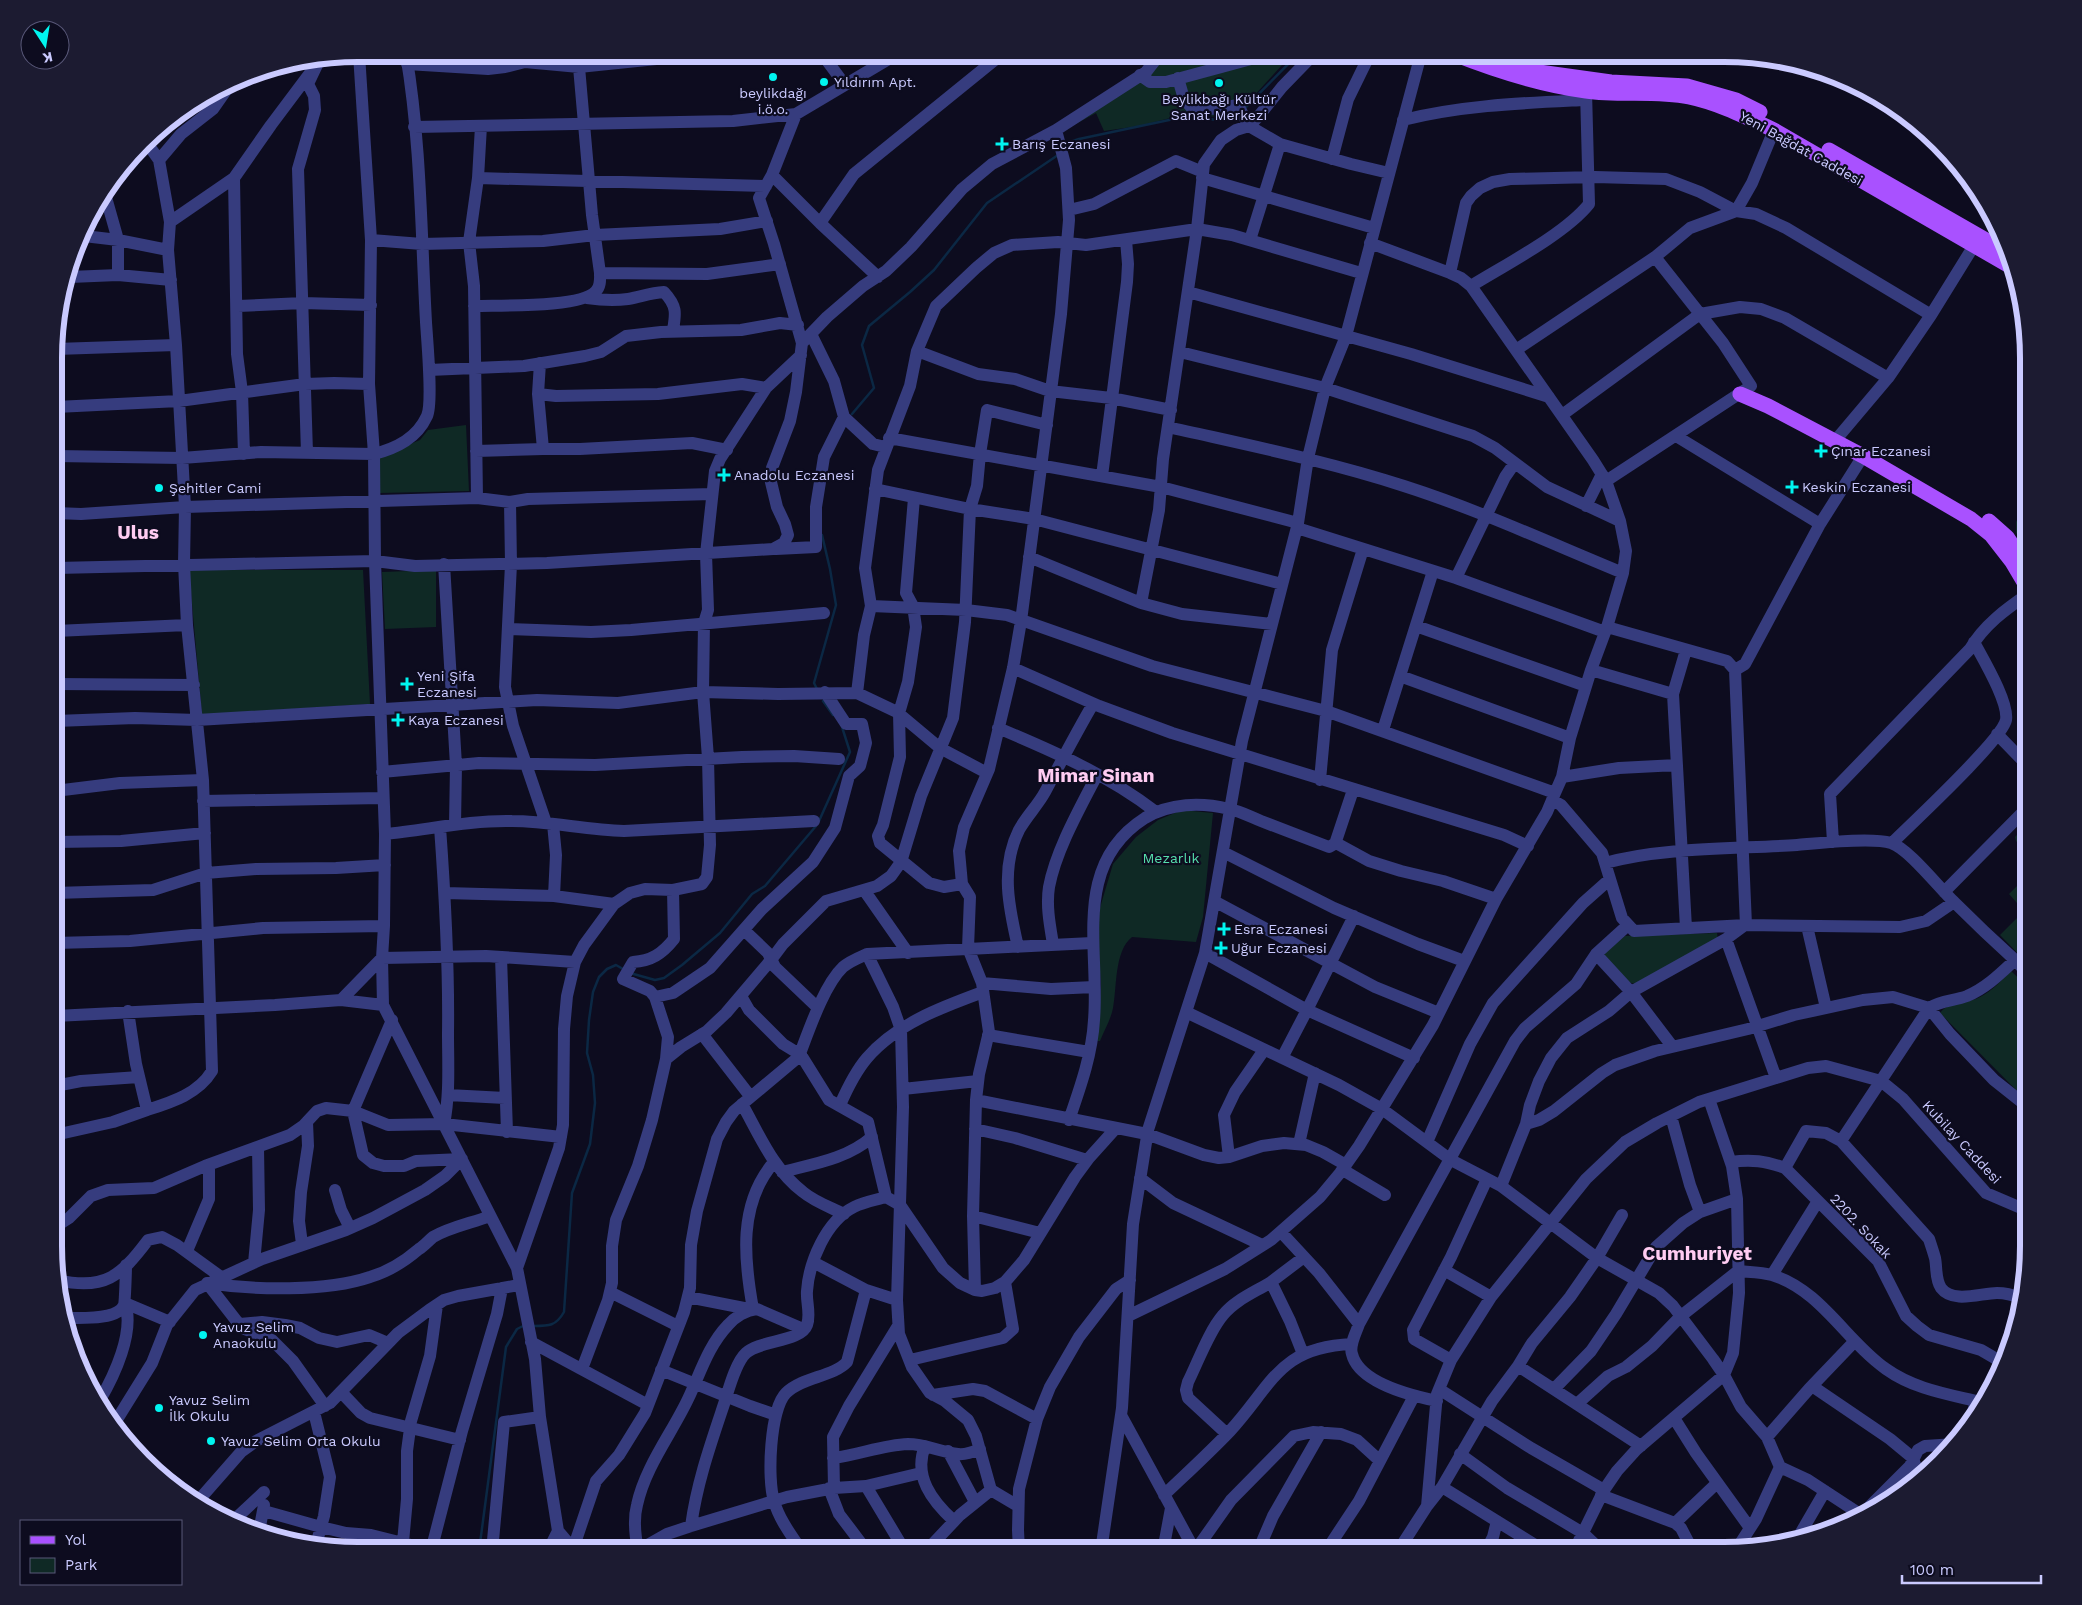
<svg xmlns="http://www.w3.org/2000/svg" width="2082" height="1605" viewBox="0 0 2082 1605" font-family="'Work Sans',sans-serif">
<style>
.green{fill:#0f2925}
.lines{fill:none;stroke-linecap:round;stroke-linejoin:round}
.stream{stroke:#0b2844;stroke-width:2.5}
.minor{stroke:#363c7e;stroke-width:12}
.major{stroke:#a951ff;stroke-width:15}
.poi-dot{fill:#00f5f0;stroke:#0d0c1f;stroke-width:2}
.labels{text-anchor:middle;stroke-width:4.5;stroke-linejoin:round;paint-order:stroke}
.poi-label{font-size:14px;fill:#cacaff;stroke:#0d0c1f;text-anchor:start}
.street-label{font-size:14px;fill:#cacaff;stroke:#0d0c1f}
.park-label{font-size:14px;fill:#56dfad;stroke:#0d0c1f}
.district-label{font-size:19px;font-weight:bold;fill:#ffccf2;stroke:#0d0c1f}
.rim{fill:none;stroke:#cacaff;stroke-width:6}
</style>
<rect width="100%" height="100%" fill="#0d0c1f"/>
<!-- green -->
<path class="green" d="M1164,54H1292L1253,97L1238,109L1218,117L1186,114L1139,126L1104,131L1096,113L1063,131Z
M466,425L469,491L380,493L378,457L420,440L428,430Z
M2028,499V545L2016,533V522Z
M189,570H363L370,704L202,715Z
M436,570V627L385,629L382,572Z
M1182,810L1213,813L1203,917L1196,942L1132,937C1114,951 1117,988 1113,1008C1111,1019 1104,1031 1100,1041H1096L1101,985L1096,921L1113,864L1136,837L1158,820Z
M2028,823V854L2016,841L2015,837Z
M2028,875V964L2000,935L2024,911L2009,894Z
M1717,933L1718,940L1636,984L1627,982L1604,957V953L1625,936Z
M2011,971L2028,987V1102L1940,1013C1950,1000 1967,1004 1980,997C1992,991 2002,980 2011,971Z"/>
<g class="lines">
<!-- stream -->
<path class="stream" d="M1244,109L1298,54
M1064,146L1067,143L1079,139L1188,116L1217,120L1237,113
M852,414L874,388L862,345L869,326L910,292L934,270L987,203L1058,155
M817,689L814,683L836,605L830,569L822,535
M823,701L833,715
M819,821L850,752L842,727
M630,973L655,980L664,978L682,965L720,933L752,894L765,886L816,826
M534,1326C549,1326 556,1326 564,1312L572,1193L590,1144L595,1103L593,1075L587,1053L589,1020L593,992L599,977L607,969L616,965L623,969
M479,1551L506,1347L517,1329L523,1326"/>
<!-- minor -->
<path class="minor" d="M359,54L371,240L369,384L374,454L375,561L385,834L384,926L382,958L383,1005L517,1268L535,1359L540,1417L558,1531L575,1551
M822,54L845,85
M407,64L488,69L505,67L525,62L579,67L666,58L669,54
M1212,69L1222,54
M1140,75L1150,82H1166L1251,59L1259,54
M1178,78L1184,99L1191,107L1216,109L1238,105L1249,126L1280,144L1351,164L1389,173
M1403,120C1463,105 1524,103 1585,100
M414,127L733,121L796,114L897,54
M1056,130L1066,168L1069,220L1061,314L1021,621L1013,668L989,769L964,827L959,851L962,884L970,897L968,948L982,983L989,1032L979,1074L976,1100L1147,1134L1204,1155L1219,1158L1229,1157L1262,1146L1284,1143L1306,1145L1323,1152L1346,1165
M1332,159L1348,99L1370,54
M159,160L181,134L213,109L227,89
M772,175L820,223L878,277
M234,178L237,354L242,392L244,454
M478,178L766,186
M1202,178L1374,228
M105,194L118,240V275
M1069,210L1094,204L1176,161L1203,172
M170,222L234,178L271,125L310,73
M820,223L854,174L1002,54
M84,236L118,240L168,250
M371,240L422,244L543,241L595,235L720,229L767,221
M1250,240L1280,144
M600,273L707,274L780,264
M1450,273L1466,203L1471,196L1480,188L1493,182L1510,179L1595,177L1666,179L1700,192L1736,211L1756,214L1786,228L1931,315
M70,277L118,275L171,280
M1471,286C1505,265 1565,234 1589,204L1586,91
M1188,292L1411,354L1549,397
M587,298C600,300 614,301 628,299C641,297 649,293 664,292C677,306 676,313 673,330
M238,306L303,303L371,305
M474,306C499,305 582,308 596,291C601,286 600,279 600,273L592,215L579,67
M811,334L834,381L844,417L873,444L885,447
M802,343L827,317L863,286L886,271L911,247L962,189L992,164L1056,130L1146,72L1160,54
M56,349L176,345
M1516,350L1655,257L1690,228L1736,211L1752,183L1774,130
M917,351L978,374L1015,379L1050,391L1111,398L1171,410
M1180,352L1325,388L1473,436L1495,448L1547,487L1620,521
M540,363L538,394L556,396L658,394L742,384L766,388
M429,370L524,366L585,356L601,352L626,336L661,332L741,330L780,323L798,325
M538,394L543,449H580L692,443L727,450
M56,407L179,401L305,384L334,383L369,384
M1562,415L1700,314L1740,307L1761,309L1785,318L1888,378
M1168,427C1247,445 1327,461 1404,486C1479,510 1550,543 1623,573
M1676,436L1820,524
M889,438L1161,487L1298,523
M1834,442L1888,378L1931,315L1978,239
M476,451L543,449
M307,453L298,169L315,110L314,96L308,84L318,63
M56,456L182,458L261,452L374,454C397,448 417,438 427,416C433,403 427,339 426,322C421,233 421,142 406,54
M1102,476L1127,282L1128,264L1126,240
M1606,481L1751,386L1723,343L1655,257
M875,489L970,509L1034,519L1282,584
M477,498L474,286L469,242L478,178L481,126
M914,498L906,593L913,606L916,627L908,682L899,713L900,757L883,825L878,836L880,843L929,883L944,887L962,884
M510,502L511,564L505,687L513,726L546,823
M1586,506L1602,474
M56,513L81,514L185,507L477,498L510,502L528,499L712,494
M1297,528L1456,578L1605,632
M776,549L816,547V507L824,457L844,417
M1029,557L1141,603
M444,564L456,765L455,825
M56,568L375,561L415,566L547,563L773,549L784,543L788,535L785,524L777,507L770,478L772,468L790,421L796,392L802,343L774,244L759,198L772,175L796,114
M1456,578L1505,477L1514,464
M871,606L966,610L1007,615L1152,666L1326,711L1555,793
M1272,624L1182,614L1141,603L1159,510L1163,459L1197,229L1204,164L1221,140L1236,130L1249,126L1258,117L1282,87L1314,54
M1416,626L1586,686
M1607,627L1727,661L1735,670L1746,925
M509,629L591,632L631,630L824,613
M56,631L187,625
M1013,668L1099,706L1172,733L1504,835L1528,846
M1591,670L1673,694
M1735,670L1745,664L1820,524L1863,456
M1400,676L1570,738
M56,684L194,685
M857,693L864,635L871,606L865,568L878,470L910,386L917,351L936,306L976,268L994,253L1012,245L1058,242L1086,245L1197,229L1232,235L1361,273
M56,721L135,718L197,720L537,700L618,703L703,692L778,694L857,693L897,712L940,748L987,773
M998,728C1053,751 1108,775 1156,812
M1383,730L1433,571
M1997,734L2028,766
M382,772L479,763L595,765L742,757L794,756L839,759
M1562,777L1619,768L1677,765
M1320,780L1332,650L1363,549
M55,791L120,783L203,780
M1552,800L1561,805L1602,853L1622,918L1634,931L1746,925L1900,927L1926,921L1954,902
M203,801L383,798
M553,824L556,855L554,896
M440,827C445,896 449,964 448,1033C448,1064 450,1094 444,1124
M385,834C427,830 469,820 512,821C549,821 586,830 624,831L814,821
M55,842L121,841L205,833
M1833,842L1830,794L1970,649C1984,625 2006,609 2028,594
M1892,843C1911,824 2002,740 2006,720C2009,702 1983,659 1974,642
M1335,844L1353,790
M1223,852L1334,908L1418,944L1464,961
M1605,863C1662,847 1736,849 1797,845C1820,843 1871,837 1891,843C1908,848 1940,889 1954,902C1974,922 1994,941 2015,960C2000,974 1986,988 1967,996C1954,1001 1941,1000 1929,1008L1841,1141
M673,890L674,939C662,954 651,961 633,962L623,979L650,991L655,997L673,993L710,968L762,909L813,862L835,828L849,776L860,766L866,743L862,724H846L825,692
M864,890L908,953
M1944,892L2028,807
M55,893L153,890L206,873L256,869L336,868L385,865
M445,893L554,896L614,904
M1214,901L1375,987L1439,1013
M1807,926L1826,1008
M1686,928L1673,694L1686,650
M744,930L768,953L775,967L818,1008
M1726,939L1776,1078
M55,943L130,941L263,928L384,926
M1053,944C1050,926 1046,906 1049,887C1056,850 1080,808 1097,775
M1018,947C1009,908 1000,868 1019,830C1026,817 1038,805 1045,792C1061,762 1076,733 1093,704
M1205,953L1307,1010L1414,1058
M867,954L893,1007L901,1030L903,1107L897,1300L899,1334L912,1367L930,1393L945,1401L968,1420L976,1436L991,1490L1018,1506
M1596,954L1631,992L1672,1046
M501,957L507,1132
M2015,960L2028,974
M982,983L1051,989L1094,987
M741,996L749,1010L783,1044L801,1055L829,1100L868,1122L886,1197L900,1205L943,1268L960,1283L975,1290L982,1291L995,1288L1005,1282L1024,1260L1075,1177L1089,1158L1116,1128
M341,1000L382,958L486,956L575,962
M1186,1012L1339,1085L1382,1109L1451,1160L1501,1186L1597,1258L1659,1293L1673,1306L1713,1359L1724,1375L1741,1407L1767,1437L1780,1467
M55,1016L275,1005L341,1000L383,1005
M392,1020L353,1111L363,1155L373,1163L384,1166H404L416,1161L462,1159
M702,1034L750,1096
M988,1035L1089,1052
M1282,1058L1307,1010L1354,916
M666,1059L681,1047L707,1031L726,1013L771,960L783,944L826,901L877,886L891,876L901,862L921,796L953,718L965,622L970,509L977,486L980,454L987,410L1047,425
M55,1086L81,1081L139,1077
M903,1089L978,1081
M448,1095L505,1098
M742,1104C760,1136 773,1169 803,1192C815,1202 830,1207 844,1214
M840,1105C847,1089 855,1072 867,1058C896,1024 942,1007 983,992
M147,1110C172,1102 198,1094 212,1071L203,780L187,625L184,564L185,507L176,345L168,250L170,222L159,160L147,143
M1671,1116L1690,1185L1700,1212
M1069,1120C1080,1088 1092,1055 1094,1020C1100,949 1071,865 1145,818C1170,803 1201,802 1229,809C1240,811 1251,817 1261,821C1284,830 1306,838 1329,847L1336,843L1369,861L1401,871L1443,881L1496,899
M1526,1124L1539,1120L1554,1111L1602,1073L1615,1065L1655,1051L1748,1029L1794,1015L1863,1000L1893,997L1929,1008L1950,1034L1994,1080L2028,1107
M975,1129L1015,1138L1087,1160
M55,1135L113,1122L147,1110L136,1064L128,1011
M1427,1142L1470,1044L1493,1003L1583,903L1610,879
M1299,1144L1315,1073
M1229,1157L1224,1115L1235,1092L1264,1050
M1731,1162C1751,1159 1766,1161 1785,1168L1878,1261L1906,1316L1917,1326L1929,1335L1981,1350L2005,1364
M1785,1168L1806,1131L1826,1133L1841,1141L1929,1239C1931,1245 1933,1251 1935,1258C1937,1267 1935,1279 1941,1288C1953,1304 1981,1293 1997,1293C2006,1293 2013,1295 2020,1298
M1343,1170L1385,1195
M782,1172C813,1164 847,1159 872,1137
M1140,1178L1173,1203L1262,1245
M1501,1186L1526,1124L1530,1105L1539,1081L1551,1058L1567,1038L1609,1011L1631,992L1726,939L1745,925
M335,1190L341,1210L350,1228
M973,1216L1040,1233
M55,1227L69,1218L91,1196L108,1190L154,1188L205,1166L290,1135L303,1126L317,1111L326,1108L353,1111L388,1125L444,1124L561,1137
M1281,1232L1319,1273L1359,1324
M302,1244L299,1221L301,1192L308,1146L307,1122
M187,1251L209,1199V1165
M813,1262L866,1290L897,1300
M254,1263L259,1210L258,1147
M517,1268L559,1148L563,1125L564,1029L567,996L575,962L584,945L614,904L630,893L645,889L673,890L702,884L707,877L710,845L708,758L703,692L704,623L708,610L706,554L715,471L720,459L766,388L801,355
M1444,1270L1491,1297
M1772,1275L1818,1201
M58,1280C104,1291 121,1276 148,1240L162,1237L177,1245L221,1277
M207,1283C253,1290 326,1292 370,1277C387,1272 405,1261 419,1249C424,1246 428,1241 433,1237C450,1227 472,1223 490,1216
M207,1283L242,1328L272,1340L293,1361L325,1406
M975,1290L973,1216L976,1100
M610,1292L678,1326
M688,1297L749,1309
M125,1303L170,1322
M753,1309C744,1259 738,1204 774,1162
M1128,1316L1225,1269L1271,1240L1320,1197L1340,1173L1359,1146L1433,1025L1496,899L1547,812L1555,793L1562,777L1570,738L1591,670L1607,627L1623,573L1626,551L1620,521L1606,481L1593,460L1471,286L1461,278L1450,273L1370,243
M68,1318C82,1318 118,1320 124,1305C125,1302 126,1271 126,1265
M240,1324L262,1322L285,1325L300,1328L319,1338L337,1342L369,1335L388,1343
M531,1342L648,1405
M1303,1354L1290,1321L1271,1282L1304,1257
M910,1360L1003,1338L1013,1329L1005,1282
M1451,1360L1414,1339L1413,1330L1451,1257L1487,1179
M1518,1366L1641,1446
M582,1369L608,1300L612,1283V1246L616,1220L638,1166L652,1120L666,1059L668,1037L655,997
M661,1370L750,1406L776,1415
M1812,1386L1890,1439L1913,1458L1918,1474
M1439,1389L1531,1448L1604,1490
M1554,1389L1591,1351L1616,1314L1656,1247L1683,1223L1700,1212L1737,1199
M342,1393L361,1413L370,1418L460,1440
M933,1395L973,1389L985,1391L1037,1419
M100,1400C114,1376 135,1332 125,1303
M1437,1401C1413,1396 1359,1383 1352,1354C1349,1345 1356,1333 1359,1324L1515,1041L1525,1028L1576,984L1596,954L1628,925
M1577,1404L1608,1376L1626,1367L1652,1346L1681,1316L1738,1271C1749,1272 1762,1272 1772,1275C1821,1290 1846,1341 1886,1369C1914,1389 1947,1394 1980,1402
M314,1412L330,1477L324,1516L316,1545
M1121,1415L1195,1551L1231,1500L1294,1436L1313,1432L1341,1434L1357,1440L1380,1461
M1972,1417L1974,1408L1984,1397
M1674,1418L1696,1453L1750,1528
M116,1421L152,1363L167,1325L195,1290L262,1259L346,1230L373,1218L425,1190L445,1176L462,1159
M1227,1434L1188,1398L1186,1390L1188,1382C1198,1362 1209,1331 1223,1315C1235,1300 1255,1292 1271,1282
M1767,1437L1809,1389L1854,1342
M925,1446C913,1476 932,1501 954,1521
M948,1451L975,1502
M1460,1454L1507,1488L1583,1533L1602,1551
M833,1458C859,1455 882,1445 908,1444C925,1444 941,1452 958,1454C965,1455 973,1452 980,1449
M148,1463L199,1500
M1780,1467L1808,1480L1863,1516
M866,1486L905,1551
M1442,1487L1545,1551
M829,1488L839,1514L867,1551
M834,1488L833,1437L849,1406L898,1326
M1164,1495C1186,1474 1209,1453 1230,1431C1273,1384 1279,1347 1352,1344
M1601,1495L1675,1523L1681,1528L1693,1551
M198,1501L241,1452L256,1441L330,1403L398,1333L429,1310L444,1300L458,1296L519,1285
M1427,1506L1437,1394L1451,1360L1491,1297L1586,1179L1625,1142L1657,1123L1699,1102L1808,1068L1826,1066L1881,1081L1903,1099L1986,1193L2028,1211
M264,1511L321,1527L346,1533L371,1535L431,1550
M1862,1514L1910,1466L1918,1450L1925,1446L1955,1444
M232,1522L264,1492
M1675,1523L1717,1483
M691,1526C697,1482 711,1443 725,1401C729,1388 736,1362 746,1353C760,1340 801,1342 807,1325C811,1314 806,1302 807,1291C809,1262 826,1221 854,1207C864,1202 876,1200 886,1197
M259,1532L264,1505
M1796,1541L1825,1491
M403,1542L407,1499V1451L411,1421L430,1356L437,1305
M573,1549L596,1481L619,1455L645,1413L684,1312L690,1288L691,1245L697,1211L717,1139L726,1122L734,1111L801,1055V1051C810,1027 825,984 843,967C850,961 858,958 867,954L1092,943
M638,1550C635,1535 633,1520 637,1505C645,1467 672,1433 688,1399C700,1374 708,1346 728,1325C735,1317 746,1310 757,1309L803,1329
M1736,1550L1756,1519L1780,1467
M431,1551L462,1431L497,1314L502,1288
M492,1551L504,1422L540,1417
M548,1551L558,1531
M637,1551L667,1534L691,1526L787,1497L834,1488L866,1486L921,1473
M802,1551C791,1535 779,1519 774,1501C767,1479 770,1409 786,1393C802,1377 833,1377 847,1362L866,1290
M926,1551L960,1515L991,1490
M1019,1551L1018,1530L1019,1489L1037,1419L1050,1387L1079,1337L1116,1289L1130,1280
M1101,1551L1122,1408L1133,1224L1148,1130L1205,953L1242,741L1298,523L1308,458L1325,388L1346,336L1421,54
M1163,1551L1171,1508
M1258,1551L1273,1516L1321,1432
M1326,1551L1359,1501L1414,1396
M1398,1551L1427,1506L1442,1487L1492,1401L1518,1366L1532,1343L1570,1297L1597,1258L1622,1215
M1486,1551L1493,1537L1497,1521
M1574,1551L1604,1490L1617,1471L1636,1450L1724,1375L1733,1353L1739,1293L1737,1199L1732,1166L1709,1099"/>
<!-- major -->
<path class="major" d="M1454,54C1497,71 1541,85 1586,91C1619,96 1657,90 1689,97C1718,103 1746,117 1774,130L2013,268
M1485,54L1539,72L1611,82L1687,86L1736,100L1760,112
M1829,150L2007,252
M1740,394L1768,406L1863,456L1971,519L1991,535L2012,562L2028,589
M1989,521L2007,537L2025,564"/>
</g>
<!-- markers -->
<g class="poi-dot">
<circle cx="773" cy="77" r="5"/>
<circle cx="824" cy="82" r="5"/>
<circle cx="1219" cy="83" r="5"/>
<path d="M999.5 136.5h5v5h5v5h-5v5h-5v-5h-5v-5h5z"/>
<path d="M1818.5 443.5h5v5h5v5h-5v5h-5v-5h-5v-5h5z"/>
<path d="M721.5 467.5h5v5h5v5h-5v5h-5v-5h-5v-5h5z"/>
<path d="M1789.5 479.5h5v5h5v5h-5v5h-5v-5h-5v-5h5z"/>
<circle cx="159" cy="488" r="5"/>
<path d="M404.5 676.5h5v5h5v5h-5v5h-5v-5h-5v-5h5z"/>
<path d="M395.5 712.5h5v5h5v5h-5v5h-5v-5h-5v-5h5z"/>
<path d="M1221.5 921.5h5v5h5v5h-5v5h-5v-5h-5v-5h5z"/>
<path d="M1218.5 940.5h5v5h5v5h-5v5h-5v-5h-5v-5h5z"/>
<circle cx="203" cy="1335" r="5"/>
<circle cx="159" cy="1408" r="5"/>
<circle cx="211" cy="1441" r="5"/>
</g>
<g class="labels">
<!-- poi labels -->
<g class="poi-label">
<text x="834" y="87">Yıldırım Apt.</text>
<text x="773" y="98" text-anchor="middle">beylikdağı<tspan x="773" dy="16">i.ö.o.</tspan></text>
<text x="1219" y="104" text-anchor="middle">Beylikbağı Kültür<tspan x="1219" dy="16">Sanat Merkezi</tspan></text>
<text x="1012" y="149">Barış Eczanesi</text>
<text x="1831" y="456">Çınar Eczanesi</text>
<text x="734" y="480">Anadolu Eczanesi</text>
<text x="1802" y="492">Keskin Eczanesi</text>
<text x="169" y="493">Şehitler Cami</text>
<text x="417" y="681">Yeni Şifa<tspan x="417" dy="16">Eczanesi</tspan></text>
<text x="408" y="725">Kaya Eczanesi</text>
<text x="1234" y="934">Esra Eczanesi</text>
<text x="1231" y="953">Uğur Eczanesi</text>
<text x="213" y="1332">Yavuz Selim<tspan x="213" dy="16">Anaokulu</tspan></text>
<text x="169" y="1405">Yavuz Selim<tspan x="169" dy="16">İlk Okulu</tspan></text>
<text x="221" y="1446">Yavuz Selim Orta Okulu</text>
</g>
<!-- street labels -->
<g class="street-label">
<text transform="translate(1801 148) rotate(29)" y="5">Yeni Bağdat Caddesi</text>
<text transform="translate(1962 1142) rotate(47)" y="5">Kubilay Caddesi</text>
<text transform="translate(1861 1226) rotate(47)" y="5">2202. Sokak</text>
</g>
<!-- park labels -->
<g class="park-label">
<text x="1171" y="863">Mezarlık</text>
</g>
<!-- district labels -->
<g class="district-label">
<text x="138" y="539">Ulus</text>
<text x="1096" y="782">Mimar Sinan</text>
<text x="1697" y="1260">Cumhuriyet</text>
</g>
</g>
<!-- crop -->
<path d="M0 0H2082V1605H0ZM358 62H1724A296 296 0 0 1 2020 358V1246A296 296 0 0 1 1724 1542H358A296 296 0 0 1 62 1246V358A296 296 0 0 1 358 62Z" fill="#1c1b31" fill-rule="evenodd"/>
<path class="rim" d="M358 62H1724A296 296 0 0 1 2020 358V1246A296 296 0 0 1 1724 1542H358A296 296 0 0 1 62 1246V358A296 296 0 0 1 358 62Z"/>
<!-- legend -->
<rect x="20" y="1520" width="162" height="65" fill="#0d0c1f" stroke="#595879"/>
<rect x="30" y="1536" width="25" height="8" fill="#a951ff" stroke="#595879"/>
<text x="65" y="1545" font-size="15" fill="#cacaff">Yol</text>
<rect x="30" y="1558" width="25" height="15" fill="#0f2925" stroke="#595879"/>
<text x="65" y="1570" font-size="15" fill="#cacaff">Park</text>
<!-- north arrow -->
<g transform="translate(45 45) rotate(168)"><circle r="24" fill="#0d0c1f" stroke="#595879"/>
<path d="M0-4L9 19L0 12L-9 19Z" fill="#00f5f0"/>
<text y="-8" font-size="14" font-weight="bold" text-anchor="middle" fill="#cacaff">K</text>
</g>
<!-- scale -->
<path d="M1902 1575v8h139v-8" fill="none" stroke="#cacaff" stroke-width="2.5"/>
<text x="1910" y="1575" font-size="15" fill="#cacaff" stroke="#0d0c1f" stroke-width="4" paint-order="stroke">100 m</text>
</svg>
